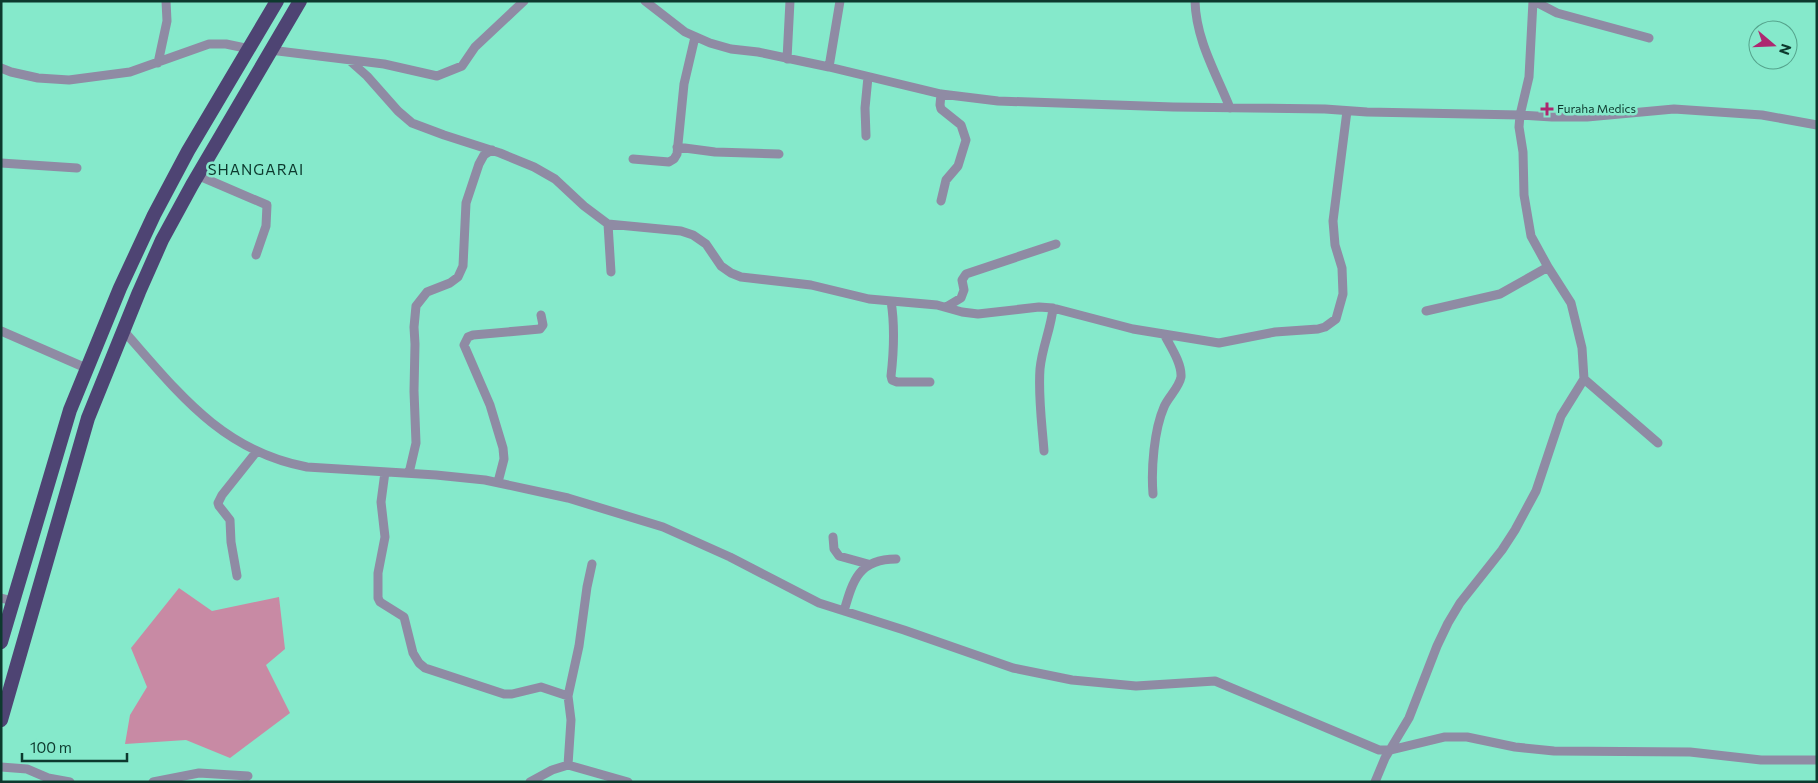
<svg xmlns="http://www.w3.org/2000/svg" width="1818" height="783" viewBox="0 0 1818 783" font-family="Commissioner,sans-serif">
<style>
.forest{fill:#c88aa4}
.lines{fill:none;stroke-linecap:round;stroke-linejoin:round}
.minor{stroke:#8f8ba4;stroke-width:9}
.trunk{stroke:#4e4473;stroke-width:14}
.poi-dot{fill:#ad2870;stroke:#85e9cb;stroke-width:2}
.labels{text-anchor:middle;stroke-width:5;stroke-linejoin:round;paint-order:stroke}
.poi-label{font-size:12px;fill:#0d392e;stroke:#85e9cb;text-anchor:start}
.quarter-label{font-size:15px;letter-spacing:1px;fill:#0d392e;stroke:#85e9cb}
</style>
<rect width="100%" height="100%" fill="#85e9cb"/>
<!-- forest -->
<path class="forest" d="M179,588L212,611L279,597L285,649L266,665L290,713L230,758L186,740L125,744L130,715L147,687L131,648Z"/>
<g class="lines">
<!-- minor -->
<path class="minor" d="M645,1L685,32L710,43L731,49L758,52L829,67L941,94L998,101L1173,107L1325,109L1367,112L1520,115L1552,117H1587L1674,109L1762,115L1817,125
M1195,1C1196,40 1216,73 1230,108
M1534,1L1557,13L1649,38
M270,50L384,64L437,76L462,66L475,47L524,1
M787,59L790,1
M349,60L367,76L398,111L412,123L444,135L500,153L534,167L555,179L584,206L608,224L681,231L693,235L706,244L721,266L731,273L741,277L811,285L869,299L937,305L962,312L978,314L1039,307L1053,308L1133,329L1219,343L1275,332L1318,329L1325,327L1336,319L1343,294L1342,268L1335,245L1333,221L1347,111
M158,63L167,21L166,1
M829,67L840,1
M1,68L11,72L38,78L69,80L130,72L209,44H226L250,49
M941,94L940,105L941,109L961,125L966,140L958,166L946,180L941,201
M866,136L865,108L868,77
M677,147L715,152L779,154
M633,159L669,162L674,159L677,154L684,84L695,37
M1,163L77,168
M197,175L267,205L266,226L256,255
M608,224L611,272
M891,301C895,326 894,350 891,376L892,380L897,382H930
M946,307L961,298L964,290L962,280L966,274L1056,244
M1426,311L1500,294L1548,267
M123,330C177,391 221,451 307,467L436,475L485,480L568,498L663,527L730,557L819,603L904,630L1013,668L1072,680L1136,686L1215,681L1379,750H1390L1444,737H1467L1515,747L1554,751L1690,752L1761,760H1817
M1,331L86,368
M1584,379L1658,443
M1044,451C1042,424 1038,396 1040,369C1042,347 1051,329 1053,308
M385,472L381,502L385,537L378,573V598L380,602L404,617L413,653L419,663L425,668L504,694H512L541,687L568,696
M409,473L416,443L414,391L415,344L414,327L416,306L427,292L450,283L458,277L463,266L466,203L479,164L484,155L492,150
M498,482L504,459L503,448L490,405L464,345L468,337L473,335L540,329L543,325L541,315
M1153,494C1151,469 1154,430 1164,407C1168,397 1179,388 1181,377C1182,363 1170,346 1164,334
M833,537L834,549L839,556L868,564
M237,576L231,542L230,520L219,506L218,503L222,495L257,451
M1,598L13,601
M844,611C853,580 859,559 896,559
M568,765L571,720L568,696L579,646L587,587L592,564
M1,767L27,769L48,778L70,782
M153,782L199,773L248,776
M530,782L552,770L568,765L628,782
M1375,782L1385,758L1409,718L1437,646L1448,623L1460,603L1502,550L1515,530L1536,491L1561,416L1584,379L1582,348L1571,303L1548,267L1531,236L1524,195L1523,152L1519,127L1520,115L1529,77L1533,1"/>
<!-- trunk -->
<path class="trunk" d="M1,642L70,410L120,288L154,215L188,151L277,1
M1,720L88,418L139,292L162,240L192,185L300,1"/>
</g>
<!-- markers -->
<path class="poi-dot" d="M1544.5 101.5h5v5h5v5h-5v5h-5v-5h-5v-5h5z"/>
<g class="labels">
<!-- poi labels -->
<g class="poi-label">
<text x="1557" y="113">Furaha Medics</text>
</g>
<!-- quarter labels -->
<g class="quarter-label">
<text x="256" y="175">SHANGARAI</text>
</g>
</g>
<!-- border -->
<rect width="1818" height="783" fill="none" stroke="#0d392e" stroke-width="5"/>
<!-- north arrow -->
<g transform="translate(1773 45) rotate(109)"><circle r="24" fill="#85e9cb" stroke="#55a38c"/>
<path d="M0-4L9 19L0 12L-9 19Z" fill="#ad2870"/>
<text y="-8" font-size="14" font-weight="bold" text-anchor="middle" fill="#0d392e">N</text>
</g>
<!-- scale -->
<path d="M22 753v8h105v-8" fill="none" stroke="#0d392e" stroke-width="2.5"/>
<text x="30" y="753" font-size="15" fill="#0d392e" stroke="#85e9cb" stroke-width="4" paint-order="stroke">100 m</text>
</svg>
